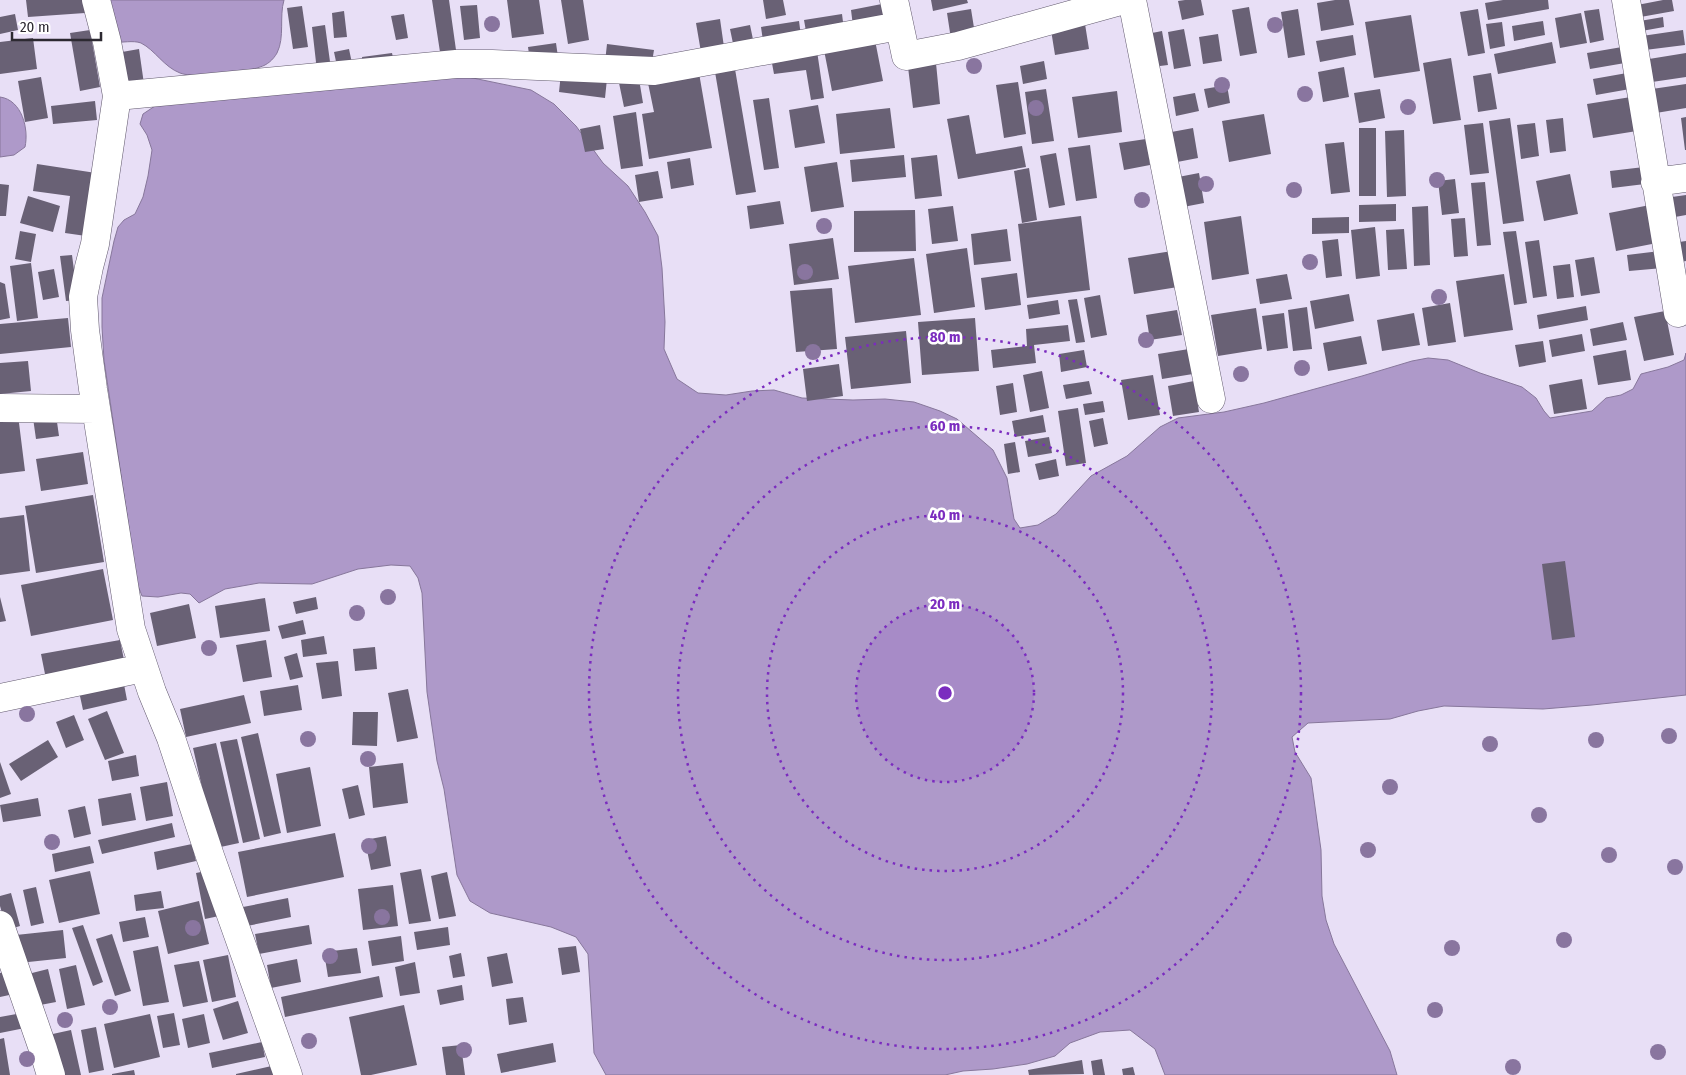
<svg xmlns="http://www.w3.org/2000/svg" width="1686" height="1075" viewBox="0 0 1686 1075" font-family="'Fira Sans Condensed',sans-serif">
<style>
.water{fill:#ae99c9;stroke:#87779b}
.building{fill:#696175}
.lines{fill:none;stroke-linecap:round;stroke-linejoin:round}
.street-casing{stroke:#61596d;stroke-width:29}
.street{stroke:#fff;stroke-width:28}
.tree{fill:#89759f}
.ring{fill:none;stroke:#7b2cbf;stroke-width:2.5;stroke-dasharray:2.5 5}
.centre{fill:#7b2cbf;stroke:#fff;stroke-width:2.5}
.ring-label{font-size:15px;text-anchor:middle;font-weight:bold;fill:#7b2cbf;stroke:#fff;stroke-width:5;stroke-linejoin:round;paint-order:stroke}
</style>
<rect width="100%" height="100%" fill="#e8dff6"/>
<!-- water -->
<path class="water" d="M108,0H284C279,17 285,37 277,53C273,60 267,65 260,67C244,73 195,79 180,73C164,67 155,50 141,43C133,40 122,43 114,42Z
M468,77L531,90L554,104L576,126L603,163L628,186L645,212L658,236L662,268L665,322L664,349L677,379L698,393L726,395L752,391L774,390L802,398L853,400L885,399L914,402L940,411L957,419L993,450L1007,478L1014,519L1020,528L1038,525L1056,514L1091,476L1127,456L1160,427L1178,418L1224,412L1264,403L1362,376L1412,361L1428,358L1448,360L1480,373L1522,387L1536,398L1544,411L1550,418L1592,411L1606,398L1621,395L1633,389L1641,374L1668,367L1684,360L1686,353V695L1592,705L1543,709L1444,706L1418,711L1390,719L1308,723L1292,737L1295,752L1311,778L1321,850L1322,896L1326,920L1334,944L1390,1051L1397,1075H1165L1155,1049L1130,1030L1100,1032L1070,1043L1055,1056L1027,1064L993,1069L963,1071L945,1075H606L594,1053L588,954L576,937L551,927L490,913L470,901L457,875L444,789L437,761L427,692L422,593L418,578L410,566L391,565L358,569L312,584L259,583L225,589L199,603L190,594L181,593L158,597L142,596L137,583L104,360L102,327V298L114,241L118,227L124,220L135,214L143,197L148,176L152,150L147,135L140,124L143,114L158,104L441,78Z
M0,97C22,100 29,129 25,147L14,155L0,157Z"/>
<!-- building -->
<path class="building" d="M26,0H84L85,13L28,17Z
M432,0H449L456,50L440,52Z
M507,0H539L544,34L512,38Z
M561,0H583L589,40L568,44Z
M763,0H783L786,15L766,19Z
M931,0H967L968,3L933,11Z
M1185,0H1201L1204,15L1182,20L1178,1Z
M1335,0H1349L1354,25L1321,31L1317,3Z
M1503,0H1548L1549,9L1488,20L1485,3Z
M1663,0H1672L1674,11L1635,18L1632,6Z
M887,3L890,20L853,26L851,10Z
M477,5L480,38L464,40L460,6Z
M302,6L308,47L293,49L287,8Z
M1249,7L1257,53L1240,56L1232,10Z
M971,9L975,34L951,39L947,13Z
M1298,9L1305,55L1288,58L1281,12Z
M1478,9L1485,53L1468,56L1460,12Z
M1599,9L1604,40L1590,43L1584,11Z
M344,11L347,37L334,38L332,13Z
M1581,13L1587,43L1560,48L1555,18Z
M15,14L18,30L0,34V17Z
M404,14L408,38L396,40L391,16Z
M842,14L844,30L807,37L804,20Z
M1411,15L1420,71L1374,78L1365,22Z
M1663,17L1664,27L1636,32L1634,22Z
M720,19L725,54L702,58L696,23Z
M799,21L801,36L763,41L761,27Z
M1543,21L1545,35L1514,41L1512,26Z
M1502,22L1505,46L1490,49L1486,24Z
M1085,24L1089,49L1055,55L1051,30Z
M325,25L331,69L317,71L312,27Z
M750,25L755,49L735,53L730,29Z
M1184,29L1191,66L1174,69L1168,32Z
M90,30L100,87L80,91L70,33Z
M1683,30L1685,45L1637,51L1635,37Z
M1162,31L1168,65L1152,67L1147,34Z
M1218,34L1222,61L1203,64L1199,37Z
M874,35L883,81L832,91L823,45Z
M1353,35L1356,55L1320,62L1316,41Z
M33,38L37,69L0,74V42Z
M1552,42L1556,63L1498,74L1494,54Z
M556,43L558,57L530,61L528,47Z
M607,44L654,50L651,68L605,62Z
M1622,47L1625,63L1590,69L1587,53Z
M139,49L144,84L127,87L122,52Z
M349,49L353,68L338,71L334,52Z
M817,51L824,98L811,100L806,70L774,74L771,58Z
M392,53L394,62L363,67L362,57Z
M1686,53V77L1652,82L1649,59Z
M1451,58L1461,120L1433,124L1423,63Z
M1044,61L1047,79L1023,84L1020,66Z
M936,63L940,104L913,108L908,67Z
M1344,67L1349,97L1323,102L1318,72Z
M735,69L756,192L736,195L715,72Z
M561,73L607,79L605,98L559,92Z
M699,73L712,148L649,159L642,114L654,112L648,83Z
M1491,73L1497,109L1478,112L1473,76Z
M1627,73L1630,89L1596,95L1593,79Z
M41,77L48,118L25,122L18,81Z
M639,79L643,103L624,107L619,83Z
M1018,82L1026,134L1004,138L996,85Z
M1686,84V108L1656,113L1652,89Z
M1227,85L1230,103L1208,108L1204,89Z
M1046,89L1054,141L1032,144L1025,92Z
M1380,89L1385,118L1359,123L1354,93Z
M1117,91L1122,132L1078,138L1072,97Z
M1195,93L1199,111L1176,116L1173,97Z
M1631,97L1637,131L1593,138L1587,104Z
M769,98L779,168L764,170L753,100Z
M95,101L97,120L53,124L51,106Z
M818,105L825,143L795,148L789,110Z
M890,108L895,148L840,154L836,114Z
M636,112L643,166L621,169L613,116Z
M1264,114L1271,154L1229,162L1222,121Z
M969,115L976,154L1022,146L1026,167L958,179L947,119Z
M1686,117V150H1685L1681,118Z
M1510,118L1524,221L1503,224L1489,121Z
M1563,118L1566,151L1550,153L1546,120Z
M1483,123L1489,173L1470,175L1464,125Z
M1535,123L1539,156L1521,159L1517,125Z
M600,125L604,149L585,152L580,129Z
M1193,128L1198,158L1172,163L1166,133Z
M1359,128H1376V196H1359Z
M1404,130L1406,196L1387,197L1385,131Z
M1146,139L1150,165L1124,170L1119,143Z
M1344,142L1350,192L1331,194L1325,144Z
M1090,145L1097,198L1076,201L1068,148Z
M1056,153L1065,205L1049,208L1040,156Z
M904,155L906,177L852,182L850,160Z
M937,155L942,196L915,199L911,158Z
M690,158L694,185L671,189L667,162Z
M837,162L844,207L811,212L804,167Z
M37,164L96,173L86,236L65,233L70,196L33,191Z
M1644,167L1645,184L1612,188L1610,171Z
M1029,168L1037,220L1022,223L1014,171Z
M658,171L663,198L639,202L635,175Z
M1199,173L1204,203L1178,208L1173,178Z
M1570,174L1578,214L1544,221L1536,181Z
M1455,179L1459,213L1442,215L1438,181Z
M1485,182L1491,245L1477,246L1471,183Z
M0,184L9,185L6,216H0Z
M1686,195V215L1675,217L1672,197Z
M28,196L60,206L53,232L20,223Z
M780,201L784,224L750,229L747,206Z
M1396,204V221L1359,222V205Z
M1650,205L1657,243L1616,251L1609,213Z
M953,206L958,241L932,244L928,209Z
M1428,206L1430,265L1414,266L1412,207Z
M915,210L916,251L854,252V211Z
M1081,216L1090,290L1027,298L1018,224Z
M1241,216L1249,274L1212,280L1204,222Z
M1349,217V233L1312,234V218Z
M1465,218L1468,256L1454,257L1451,219Z
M1375,227L1380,276L1356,279L1351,230Z
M1007,229L1011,261L974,265L971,234Z
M1404,229L1407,269L1388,270L1386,230Z
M20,231L36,234L31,262L15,259Z
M1516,231L1527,303L1514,305L1503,232Z
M833,238L839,279L794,285L789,244Z
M1338,239L1342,276L1326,278L1322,241Z
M1539,240L1547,296L1533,298L1525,242Z
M1686,241V261L1681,262L1679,242Z
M967,248L975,307L934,313L926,254Z
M1172,251L1178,287L1134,294L1128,258Z
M1660,251L1663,268L1629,271L1627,255Z
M72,255L78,300L66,301L60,256Z
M1594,257L1600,293L1581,296L1575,260Z
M914,258L921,315L855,323L848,266Z
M31,263L38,318L17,321L10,266Z
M1570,264L1574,297L1557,299L1553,266Z
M54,269L59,297L43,300L38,272Z
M1017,273L1021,305L985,310L981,278Z
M1287,274L1292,299L1260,304L1256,279Z
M1504,274L1513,330L1464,337L1456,281Z
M0,282L5,284L10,318L0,320Z
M832,288L837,349L796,352L790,291Z
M1349,294L1354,321L1315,329L1310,301Z
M1100,295L1107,335L1091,338L1084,298Z
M1077,299L1085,342L1076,343L1068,300Z
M1058,300L1060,314L1029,319L1027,305Z
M1450,303L1456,342L1428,346L1422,308Z
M1586,306L1588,320L1539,329L1537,315Z
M1307,307L1312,349L1293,351L1288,310Z
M1256,308L1262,349L1218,356L1211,315Z
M1177,310L1182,335L1150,340L1146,315Z
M1665,311L1674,355L1644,361L1634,317Z
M1284,313L1288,348L1267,351L1262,316Z
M1414,313L1420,345L1382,351L1377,320Z
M68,318L71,347L0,354V324Z
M975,318L979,371L922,375L918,322Z
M1623,322L1627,340L1593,346L1590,329Z
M1068,325L1070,341L1034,345L1036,363L993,368L991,350L1027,346L1026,329Z
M906,331L911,383L851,389L845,337Z
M1582,334L1585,351L1552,357L1549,340Z
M1361,336L1367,364L1328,371L1323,343Z
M1543,341L1546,362L1519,367L1515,345Z
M1189,349L1193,374L1162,379L1158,354Z
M1084,350L1087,367L1061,372L1059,354Z
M1626,350L1631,380L1598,385L1593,356Z
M28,361L31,391L0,394V363Z
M839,364L843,396L807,401L803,369Z
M1042,371L1049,408L1030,412L1023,375Z
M1153,375L1160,415L1128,420L1121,380Z
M1582,379L1587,409L1554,414L1549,385Z
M1089,381L1092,394L1066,399L1063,385Z
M1194,381L1199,412L1173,416L1168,386Z
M1013,383L1017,412L1000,415L996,386Z
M1103,401L1105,412L1085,415L1083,404Z
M1078,408L1086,463L1066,466L1058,411Z
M18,415L25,471L0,474V418Z
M56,415L59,436L36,439L33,418Z
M1043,415L1046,432L1015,437L1012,421Z
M1103,418L1108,444L1094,447L1089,421Z
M1049,437L1052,453L1028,457L1025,441Z
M1015,442L1020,472L1008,474L1004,444Z
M83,452L88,484L41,491L36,459Z
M1056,459L1059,476L1039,480L1035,464Z
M93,495L104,562L36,573L25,506Z
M24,515L30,571L0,575V518Z
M1565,561L1575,637L1552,640L1542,564Z
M103,569L113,620L31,636L21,585Z
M0,597L6,621L0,622Z
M316,597L318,609L296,614L293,602Z
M265,598L270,631L220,638L215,606Z
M189,604L196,638L157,646L150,613Z
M303,620L306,634L282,639L278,626Z
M324,636L327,654L303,657L301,640Z
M120,640L125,665L46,679L41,654Z
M266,640L272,677L243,682L236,645Z
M375,647L377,669L355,671L353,649Z
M297,653L303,677L290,680L284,657Z
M338,661L342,696L322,699L316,663Z
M123,679L127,700L83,710L78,687Z
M298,685L302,710L264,716L260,691Z
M408,689L418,738L397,742L388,693Z
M244,695L251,723L186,737L180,709Z
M107,711L124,753L105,760L88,719Z
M353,712H378L377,746L352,745Z
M74,715L84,740L66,748L56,722Z
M258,733L281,833L264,837L241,737Z
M237,739L260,839L243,843L220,742Z
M48,740L58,757L21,781L9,764Z
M216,743L239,843L216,848L193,748Z
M136,755L139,776L112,781L108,761Z
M0,762L11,794L0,798Z
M403,763L408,803L373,808L369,767Z
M310,767L321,826L287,833L276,774Z
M167,782L173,816L146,821L140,787Z
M358,785L365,815L349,819L342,789Z
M131,793L136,820L102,826L98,799Z
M38,798L41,816L3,822L0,805Z
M85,806L91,834L74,838L68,810Z
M172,823L175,837L102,854L98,840Z
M335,833L344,877L247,897L238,852Z
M386,836L391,866L371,870L365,840Z
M192,844L196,861L157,870L154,852Z
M90,846L94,863L55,872L52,854Z
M421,869L431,921L409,924L400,873Z
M211,870L219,916L205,919L196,873Z
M90,871L100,914L59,923L49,880Z
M447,872L456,916L439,919L431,876Z
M393,885L398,926L363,930L358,889Z
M36,887L44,923L31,926L23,890Z
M161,891L164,908L136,911L134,895Z
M11,893L20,926L7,930L0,906V896Z
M288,898L291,917L247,926L243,907Z
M199,901L209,944L168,954L158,911Z
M145,917L149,937L123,942L119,922Z
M83,925L103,982L93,986L72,928Z
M309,925L312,944L259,954L255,934Z
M448,927L450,945L417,950L414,932Z
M63,930L66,958L19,963L16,935Z
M112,934L131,991L115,996L96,939Z
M401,936L404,961L372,966L368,941Z
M158,946L169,1002L143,1006L133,951Z
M576,946L580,972L562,975L558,948Z
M357,948L361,973L328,977L324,952Z
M461,953L465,976L453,978L449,956Z
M507,953L513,983L492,987L487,957Z
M228,955L236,997L212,1002L203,960Z
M297,959L301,982L271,988L267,965Z
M199,961L208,1002L183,1007L174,965Z
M415,962L420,993L400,996L395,967Z
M76,965L85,1005L67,1009L59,969Z
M48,969L56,1002L35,1006L28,974Z
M9,971L14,994L0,997V973Z
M379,976L383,997L285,1017L281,997Z
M462,985L464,1000L440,1005L437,990Z
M523,997L527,1022L509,1025L506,999Z
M238,1001L248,1033L223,1040L213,1009Z
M404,1005L417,1065L371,1075H361L349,1017Z
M22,1013L25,1028L0,1033V1017Z
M174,1013L180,1045L163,1048L157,1016Z
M150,1014L160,1057L114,1068L104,1024Z
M204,1014L210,1043L188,1048L182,1019Z
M96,1027L104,1070L89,1073L81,1030Z
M71,1030L81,1075H57L48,1035Z
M4,1038L10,1075H0V1039Z
M262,1042L265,1057L212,1068L209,1053Z
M553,1043L556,1062L501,1073L497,1054Z
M461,1045L465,1075H446L442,1047Z
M1102,1059L1105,1075H1093L1091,1061Z
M1082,1060L1084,1074L1029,1075L1028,1070Z
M276,1065L278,1075H236V1074Z
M1133,1067L1135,1075H1123L1122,1069Z
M134,1070L135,1075H112V1074Z"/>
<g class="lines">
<defs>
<path id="street" d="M96,0L107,42L117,96L95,244L89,267L83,297L85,330L93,389L131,629L152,692L171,738L210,856L288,1075
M894,0L906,56L958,46L1124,0
M1132,0L1211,399
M1626,0L1678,313
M117,96L456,64H492L654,71L899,26
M1655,182L1686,178
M0,408L96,409
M0,698L143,668
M0,925L43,1049L51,1075"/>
</defs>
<!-- street casing -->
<use href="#street" class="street-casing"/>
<!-- street -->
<use href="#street" class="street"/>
</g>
<!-- trees -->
<g class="tree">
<circle cx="492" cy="24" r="8"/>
<circle cx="1275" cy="25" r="8"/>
<circle cx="974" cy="66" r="8"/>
<circle cx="1222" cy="85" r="8"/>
<circle cx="1305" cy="94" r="8"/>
<circle cx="1408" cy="107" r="8"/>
<circle cx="1036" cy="108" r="8"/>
<circle cx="1437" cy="180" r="8"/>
<circle cx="1206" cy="184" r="8"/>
<circle cx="1294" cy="190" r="8"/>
<circle cx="1142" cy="200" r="8"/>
<circle cx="824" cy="226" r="8"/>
<circle cx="1310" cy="262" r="8"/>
<circle cx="805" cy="272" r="8"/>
<circle cx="1439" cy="297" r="8"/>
<circle cx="1146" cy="340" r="8"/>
<circle cx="813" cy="352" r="8"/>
<circle cx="1302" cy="368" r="8"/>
<circle cx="1241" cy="374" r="8"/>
<circle cx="388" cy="597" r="8"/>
<circle cx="357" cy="613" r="8"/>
<circle cx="209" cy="648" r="8"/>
<circle cx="27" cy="714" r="8"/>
<circle cx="1669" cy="736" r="8"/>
<circle cx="308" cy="739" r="8"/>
<circle cx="1596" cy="740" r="8"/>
<circle cx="1490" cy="744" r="8"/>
<circle cx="368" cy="759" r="8"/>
<circle cx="1390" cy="787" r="8"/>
<circle cx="1539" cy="815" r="8"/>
<circle cx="52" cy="842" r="8"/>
<circle cx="369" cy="846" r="8"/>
<circle cx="1368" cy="850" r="8"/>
<circle cx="1609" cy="855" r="8"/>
<circle cx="1675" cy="867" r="8"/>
<circle cx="382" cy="917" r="8"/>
<circle cx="193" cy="928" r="8"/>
<circle cx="1564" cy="940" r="8"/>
<circle cx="1452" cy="948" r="8"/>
<circle cx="330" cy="956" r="8"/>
<circle cx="110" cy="1007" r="8"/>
<circle cx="1435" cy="1010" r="8"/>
<circle cx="65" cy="1020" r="8"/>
<circle cx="309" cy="1041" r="8"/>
<circle cx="464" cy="1050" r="8"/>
<circle cx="1658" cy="1052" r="8"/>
<circle cx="27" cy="1059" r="8"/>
<circle cx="1513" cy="1067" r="8"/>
</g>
<!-- distance rings -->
<circle cx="945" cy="693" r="89" fill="#7b2cbf" fill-opacity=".12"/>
<g class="ring">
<circle cx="945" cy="693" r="89"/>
<circle cx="945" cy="693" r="178"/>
<circle cx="945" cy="693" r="267"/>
<circle cx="945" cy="693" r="356"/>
</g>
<circle cx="945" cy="693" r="8" class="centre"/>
<g class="ring-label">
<text x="945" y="342">80 m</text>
<text x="945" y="431">60 m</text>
<text x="945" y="520">40 m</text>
<text x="945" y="609">20 m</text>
</g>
<!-- scale -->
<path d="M12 32v8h89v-8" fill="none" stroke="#2c2931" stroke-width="2.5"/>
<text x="20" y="32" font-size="15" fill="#2c2931" stroke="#ffffff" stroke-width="4" paint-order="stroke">20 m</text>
</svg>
